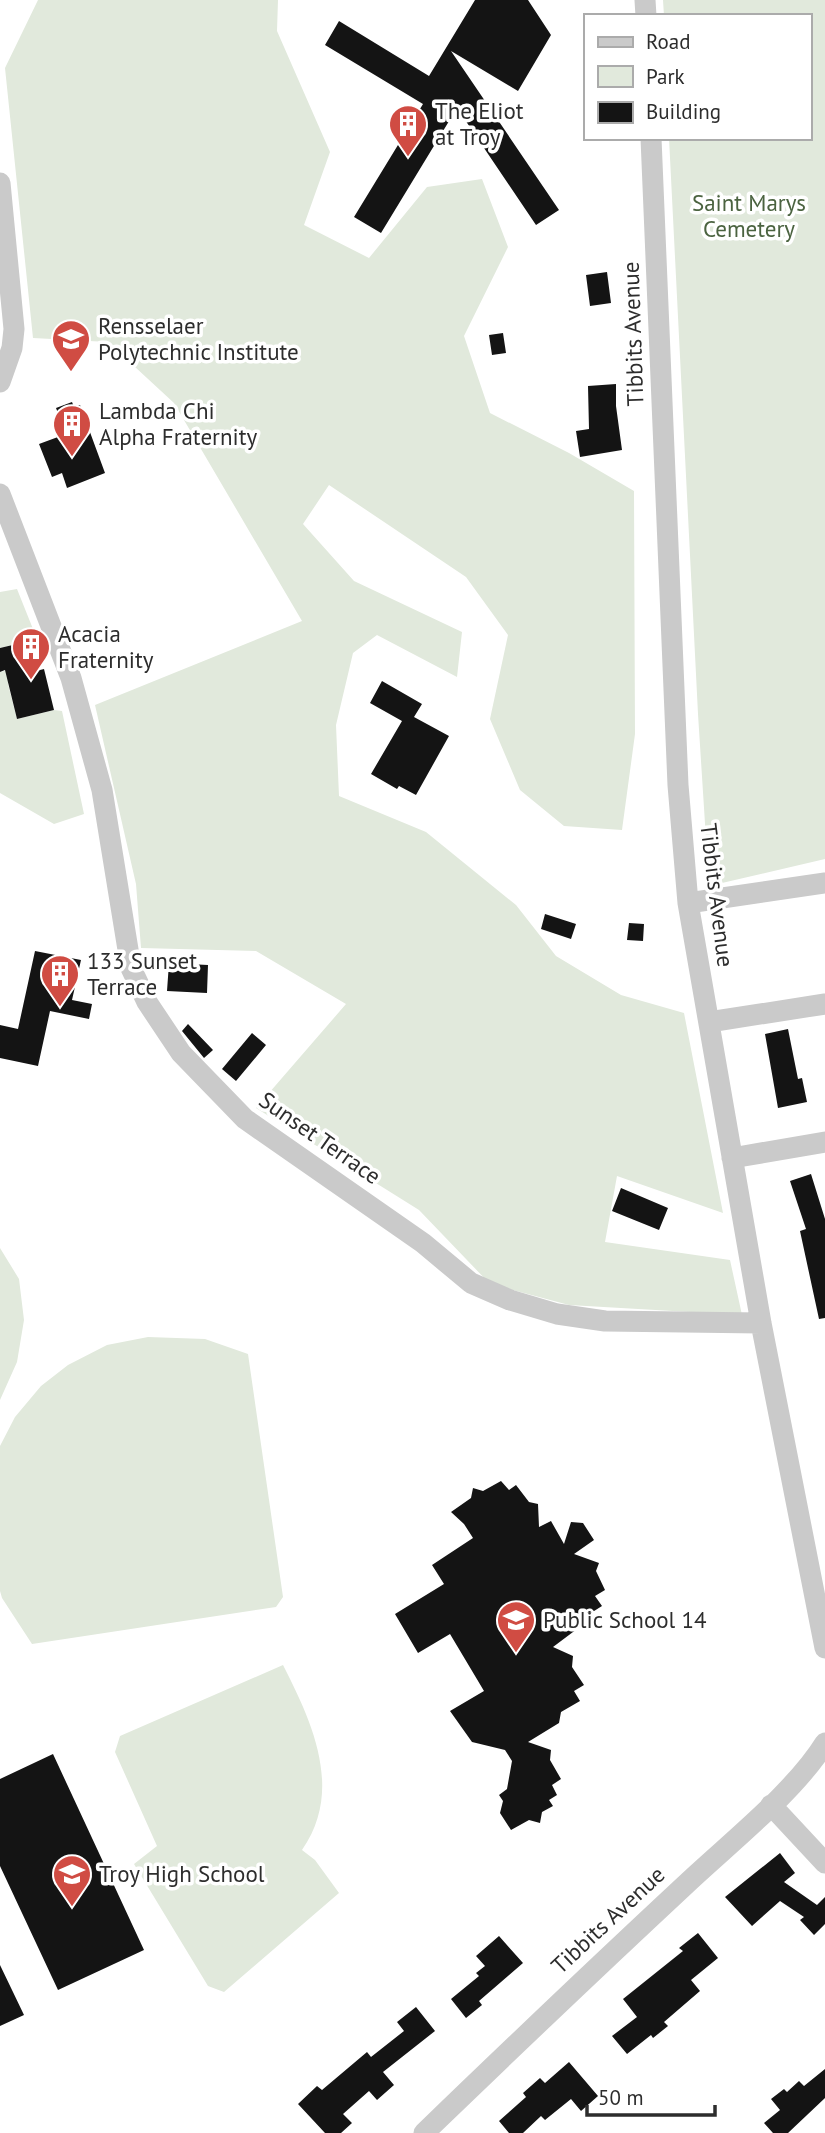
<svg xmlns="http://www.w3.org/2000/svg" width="825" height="2133" viewBox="0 0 825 2133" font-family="'PT Sans',sans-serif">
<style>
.green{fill:#e1e9dc}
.building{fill:#141414}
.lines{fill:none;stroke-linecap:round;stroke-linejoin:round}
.minor{stroke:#cacaca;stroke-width:21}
.labels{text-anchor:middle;stroke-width:7;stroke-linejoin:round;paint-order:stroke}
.poi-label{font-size:23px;fill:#2d2d2d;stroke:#fff;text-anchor:start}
.park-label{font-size:23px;fill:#4b6340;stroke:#fff}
.street-label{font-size:23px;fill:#2d2d2d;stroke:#fff}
</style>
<rect width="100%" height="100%" fill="#fff"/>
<!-- green -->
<path class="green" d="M38,0H278L277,31L330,152L304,225L369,258L427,187L482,179L508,247L464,336L490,413L569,453L634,491L635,734L622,830L564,826L520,790L490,719L508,635L466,577L329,485L303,524L354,581L462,632L457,677L377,635L353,653L336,725L339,796L426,832L516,905L556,956L621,995L684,1013L723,1213L617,1176L605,1242L730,1260L742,1315L569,1305L490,1284L419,1210L256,1108L346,1004L256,951L141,948L136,884L95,705L302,621L174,403L108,342L33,338L5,68Z
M663,0H825V859L709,886L698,714L669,138H809V16H664Z
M17,589L37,639L0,648V592Z
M20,667L8,684L17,719L54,710L62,711L84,814L54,824L0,793V672Z
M0,1248L19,1279L24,1320L17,1362L0,1400Z
M148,1337L205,1339L248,1354L283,1597L276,1607L32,1644L2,1598L0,1591V1446L15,1417L41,1386L68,1365L107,1345Z
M283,1665C312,1722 344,1790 302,1850L315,1860L339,1893L224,1992L208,1986L134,1864L157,1846L115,1752L120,1736Z"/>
<!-- building -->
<path class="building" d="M475,0H528L551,35L518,91L451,51L559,210L536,225L457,108L381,233L354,217L423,104L325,45L339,21L429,76Z
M607,272L611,303L590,306L586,275Z
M503,333L506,353L492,355L489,335Z
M616,384V406L622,450L580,457L576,431L589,429L588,386Z
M72,402L74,407L80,405L105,473L67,488L62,473L52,477L39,444L66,434L56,408Z
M21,643L28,673L44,669L54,710L17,719L5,670L0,672V648Z
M382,681L422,704L414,717L449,736L416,795L399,786L397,789L371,774L402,721L370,703Z
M545,914L576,924L571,939L541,929Z
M629,923L644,924L643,941L627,940Z
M35,951L81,960L72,1000L92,1004L89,1019L50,1011L38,1066L0,1058V1025L18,1029Z
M169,963L208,965L207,993L167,991Z
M188,1024L213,1050L204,1058L182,1031Z
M788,1029L798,1079L802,1078L807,1102L778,1108L765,1034Z
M252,1033L266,1045L236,1081L222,1069Z
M811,1174L825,1219V1318L819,1319L800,1231L806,1229L790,1181Z
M621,1188L668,1208L659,1230L612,1211Z
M501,1481L509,1490L516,1485L529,1502L538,1504L539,1527L551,1521L564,1544L571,1522L583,1523L594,1540L574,1554L599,1563L596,1571L605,1590L595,1596L602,1606L583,1618L581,1626L553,1647L573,1656L572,1667L584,1685L574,1691L580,1701L561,1712L559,1723L528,1742L551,1750L550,1760L561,1779L552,1785L557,1795L549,1800L553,1806L542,1812L540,1823L529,1820L511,1830L500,1813L503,1801L499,1795L507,1789L512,1761L505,1750L472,1742L450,1711L484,1691L450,1634L418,1653L395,1614L444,1584L432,1565L473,1538L464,1524L451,1512L471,1498L473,1488L483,1491Z
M53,1754L144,1950L58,1990L0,1866V1779Z
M780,1853L795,1873L784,1882L817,1905L825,1897V1924L814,1935L800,1920L804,1917L780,1901L752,1926L725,1897Z
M698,1933L718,1958L691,1980L700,1991L664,2022L668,2026L653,2038L651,2035L627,2054L612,2036L637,2017L623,1999L683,1951L679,1948Z
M499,1936L523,1963L479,2001L482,2005L466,2018L451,1999L479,1976L476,1973L485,1966L476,1956Z
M0,1965L24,2015L0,2026Z
M416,2007L435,2031L383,2072L394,2085L377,2100L369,2091L343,2114L352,2123L341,2133H325L298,2104L317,2086L322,2090L367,2052L371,2057L404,2031L397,2022Z
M569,2062L598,2096L581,2111L571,2099L545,2120L541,2116L523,2133H509L499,2121L526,2097L523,2093L540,2078L545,2083Z
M825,2069V2098L788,2133H773L764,2123L780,2110L771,2099L784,2089L787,2092L799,2081L804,2086Z"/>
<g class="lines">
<!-- minor -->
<path class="minor" d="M645,0L646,16
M651,138L678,785L688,903L761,1323L825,1648
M0,183L14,329L12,348L0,382
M0,494L71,678L102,790L131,968L147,1002L181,1053L245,1119L423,1243L471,1283L510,1300L557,1314L605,1321L761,1323
M688,903L825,883
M709,1022L825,1004
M732,1158L825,1142
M771,1805L825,1863
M424,2133C510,2050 596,1968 683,1887C727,1845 794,1793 825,1743"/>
</g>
<!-- icons -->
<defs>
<symbol id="building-pin" viewBox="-11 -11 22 30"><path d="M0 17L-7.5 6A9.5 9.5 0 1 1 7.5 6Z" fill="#d04c43" stroke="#fff"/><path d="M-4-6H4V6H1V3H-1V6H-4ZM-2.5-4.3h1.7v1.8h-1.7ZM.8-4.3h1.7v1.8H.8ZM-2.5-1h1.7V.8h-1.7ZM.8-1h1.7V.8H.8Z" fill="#fff"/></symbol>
<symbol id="university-pin" viewBox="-11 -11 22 30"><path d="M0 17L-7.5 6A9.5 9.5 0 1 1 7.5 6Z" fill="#d04c43" stroke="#fff"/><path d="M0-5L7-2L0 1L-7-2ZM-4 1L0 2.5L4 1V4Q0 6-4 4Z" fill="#fff"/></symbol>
<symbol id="school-pin" viewBox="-11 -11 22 30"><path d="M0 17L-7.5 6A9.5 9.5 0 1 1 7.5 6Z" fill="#d04c43" stroke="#fff"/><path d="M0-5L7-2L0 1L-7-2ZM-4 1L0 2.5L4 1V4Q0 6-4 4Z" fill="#fff"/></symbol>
</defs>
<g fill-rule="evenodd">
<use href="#building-pin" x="386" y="102" width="44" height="60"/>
<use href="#university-pin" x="49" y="317" width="44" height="60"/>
<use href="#building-pin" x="50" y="402" width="44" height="60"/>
<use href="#building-pin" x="9" y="625" width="44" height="60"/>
<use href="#building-pin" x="38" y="952" width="44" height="60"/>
<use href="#school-pin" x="494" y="1598" width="44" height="60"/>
<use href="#school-pin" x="50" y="1852" width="44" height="60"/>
</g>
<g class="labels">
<!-- poi labels -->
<g class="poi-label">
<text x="435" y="119">The Eliot<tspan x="435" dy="26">at Troy</tspan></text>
<text x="98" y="334">Rensselaer<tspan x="98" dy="26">Polytechnic Institute</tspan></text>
<text x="99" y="419">Lambda Chi<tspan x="99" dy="26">Alpha Fraternity</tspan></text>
<text x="58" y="642">Acacia<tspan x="58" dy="26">Fraternity</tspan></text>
<text x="87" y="969">133 Sunset<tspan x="87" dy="26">Terrace</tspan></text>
<text x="543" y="1628">Public School 14</text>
<text x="99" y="1882">Troy High School</text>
</g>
<!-- park labels -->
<g class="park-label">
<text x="749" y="211">Saint Marys<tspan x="749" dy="26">Cemetery</tspan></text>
</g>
<!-- street labels -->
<g class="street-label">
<text transform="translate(633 334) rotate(-92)" y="8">Tibbits Avenue</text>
<text transform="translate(717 895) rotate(83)" y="8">Tibbits Avenue</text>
<text transform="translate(320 1138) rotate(35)" y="8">Sunset Terrace</text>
<text transform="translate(608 1920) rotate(-43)" y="8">Tibbits Avenue</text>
</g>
</g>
<!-- legend -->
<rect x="584" y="14" width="228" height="126" fill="#ffffff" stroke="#ababab" stroke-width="2"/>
<rect x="598" y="37" width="35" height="10" fill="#cacaca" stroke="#ababab" stroke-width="2"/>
<text x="646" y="49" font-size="21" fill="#2d2d2d">Road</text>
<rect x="598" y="66" width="35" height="21" fill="#e1e9dc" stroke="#ababab" stroke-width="2"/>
<text x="646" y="84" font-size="21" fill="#2d2d2d">Park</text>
<rect x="598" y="102" width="35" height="21" fill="#141414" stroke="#ababab" stroke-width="2"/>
<text x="646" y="119" font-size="21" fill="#2d2d2d">Building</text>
<!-- scale -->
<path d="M587 2105v10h128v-10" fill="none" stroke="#2d2d2d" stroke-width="3.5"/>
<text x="598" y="2105" font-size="21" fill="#2d2d2d" stroke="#ffffff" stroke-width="5" paint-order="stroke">50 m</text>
</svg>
